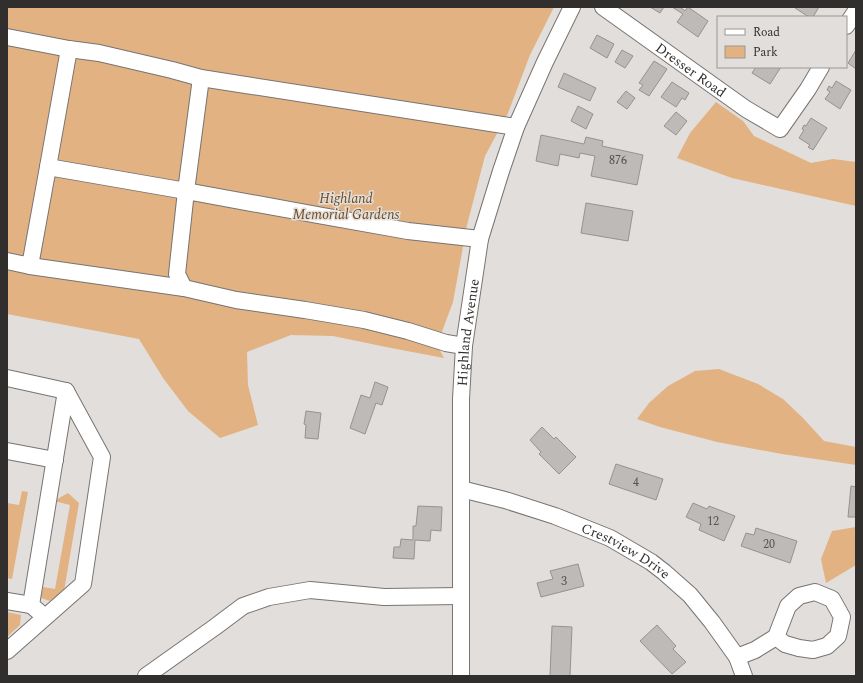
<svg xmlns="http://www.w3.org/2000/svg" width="863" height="683" viewBox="0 0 863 683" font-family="Spectral,serif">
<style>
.green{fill:#e2b282}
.building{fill:#bdbab7;stroke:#95928f}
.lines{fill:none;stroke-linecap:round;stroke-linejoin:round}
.minor-casing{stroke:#777471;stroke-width:18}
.minor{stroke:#fff;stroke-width:16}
.labels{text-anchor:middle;stroke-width:3;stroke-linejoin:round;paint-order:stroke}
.number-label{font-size:12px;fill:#535250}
.street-label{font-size:14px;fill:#302f2e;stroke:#e1dedb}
.park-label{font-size:14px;font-style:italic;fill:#6f4920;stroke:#e1dedb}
</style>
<rect width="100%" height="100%" fill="#e1dedb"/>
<!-- green -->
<path class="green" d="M7,7H554L530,55L508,113L485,156L467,225L453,302L437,345L444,358L391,348L333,336L291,335L247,352L248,385L258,425L220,438L188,411L163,378L139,339L7,314Z
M716,102L743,121L754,136L811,163L833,159L856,162V206L732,178L677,158L690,133Z
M719,369L758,384L783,399L803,418L824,441L856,447V465L782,454L717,442L660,427L637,419L649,403L668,386L695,371Z
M22,491L28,492L12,579L7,578V503L19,505Z
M68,493L79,503L64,591L50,601L41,598L43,587L55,589L70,505L54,501Z
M856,527V565L826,583L821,559L832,531Z
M7,612L21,615L20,625L7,637Z"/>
<!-- building -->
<path class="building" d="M650,7H664L660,13Z
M672,7H680L685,11L688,7L708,21L698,37L677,22L683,14Z
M795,7H819L813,17H809L795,8Z
M597,35L614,44L607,58L590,48Z
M622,50L633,56L625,68L615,62Z
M856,50V69L848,63Z
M654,61L667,69L649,96L639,90L643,85L639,83Z
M756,67H755H781L770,84L752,73Z
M564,73L596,88L590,101L558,87Z
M836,81L851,90L840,109L825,99L830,92L827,90L829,86L832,88Z
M672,82L689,93L685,100L682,98L676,107L661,97Z
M626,91L635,98L627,109L617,102Z
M578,106L593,114L586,129L571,121Z
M676,112L687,121L676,135L664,126Z
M811,118L827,128L813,150L808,147L810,145L799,138L804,130L802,129L804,125L806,126Z
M541,135L584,144L586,137L603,141L602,146L643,155L637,185L591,176L595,156L580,153L579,158L560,154L558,166L536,161Z
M586,203L633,211L628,241L581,233Z
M375,382L388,387L382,405L376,403L365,434L350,428L361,395L370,398Z
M306,411L321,413L318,439L305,438L306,425L304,424Z
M542,427L554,439L556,437L576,457L559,474L539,454L541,452L530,440Z
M616,464L663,479L656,500L609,484Z
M851,486L856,487V517H848Z
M693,503L707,509L709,506L735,516L724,541L699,530L701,524L686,517Z
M418,506L442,507L441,531L431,530L430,541L415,540L414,559L393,558L394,547H400L401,539L413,540V526H416Z
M756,528L797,541L790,563L741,546L746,533L754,535Z
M578,564L584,586L541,597L537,583L553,579L550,571Z
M657,625L676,646L673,649L686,662L672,674L640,641Z
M552,626L572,627L570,676H550Z"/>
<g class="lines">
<defs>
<g id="minor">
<path id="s1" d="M603,7L746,109L780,129L808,89L821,67"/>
<path d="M846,26L856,11"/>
<path d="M7,37L69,49L99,53L172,70L201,78L186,191L48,167L30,266L7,261"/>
<path d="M201,78L516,127"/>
<path d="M48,167L69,49"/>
<path d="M30,266L184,288"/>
<path d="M464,346L446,343L408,331L364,320L305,310L236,300L184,288L177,274L186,191L323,216L408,231L480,239"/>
<path d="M7,378L66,391L102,457L83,584L7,651"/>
<path d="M7,451L55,460"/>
<path id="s2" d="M461,489L505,500L555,516L610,538L651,562L664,572L690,595L712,622L737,657L744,676"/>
<path d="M7,601L31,605"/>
<path d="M45,617L31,605L66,391"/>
<path d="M737,657L755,650L776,637L788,606L799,596L815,592L832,599L842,617L838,636L827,646L813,650L799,648L785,644L776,637"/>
<path d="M146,676L215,627L243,606L269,597L310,590L384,597L460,596"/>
<path id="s3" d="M461,676V399L464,346L480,239L501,171L516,127L545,62L572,7"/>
</g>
</defs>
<!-- minor casing -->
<use href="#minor" class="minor-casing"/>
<!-- minor -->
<use href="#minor" class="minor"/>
</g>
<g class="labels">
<!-- number labels -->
<g class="number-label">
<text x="618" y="164">876</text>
<text x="636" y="486">4</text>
<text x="713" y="525">12</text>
<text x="769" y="548">20</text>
<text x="564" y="585">3</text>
</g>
<!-- street labels -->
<g class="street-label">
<text dy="5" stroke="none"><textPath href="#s1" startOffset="108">Dresser Road</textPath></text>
<text dy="5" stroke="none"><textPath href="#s3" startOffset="344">Highland Avenue</textPath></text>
<text dy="5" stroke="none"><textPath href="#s2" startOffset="177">Crestview Drive</textPath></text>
</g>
<!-- park labels -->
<g class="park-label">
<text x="346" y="203">Highland<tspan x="346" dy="16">Memorial Gardens</tspan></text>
</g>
</g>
<!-- border -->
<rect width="863" height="683" fill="none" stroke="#302f2e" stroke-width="16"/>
<!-- legend -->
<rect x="717" y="16" width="130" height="52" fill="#e1dedb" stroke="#9a9896"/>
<rect x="725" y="29" width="20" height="6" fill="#ffffff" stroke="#9a9896"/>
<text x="753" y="36" font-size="12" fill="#302f2e">Road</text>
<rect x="725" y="46" width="20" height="12" fill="#e2b282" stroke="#9a9896"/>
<text x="753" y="56" font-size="12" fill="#302f2e">Park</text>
</svg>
